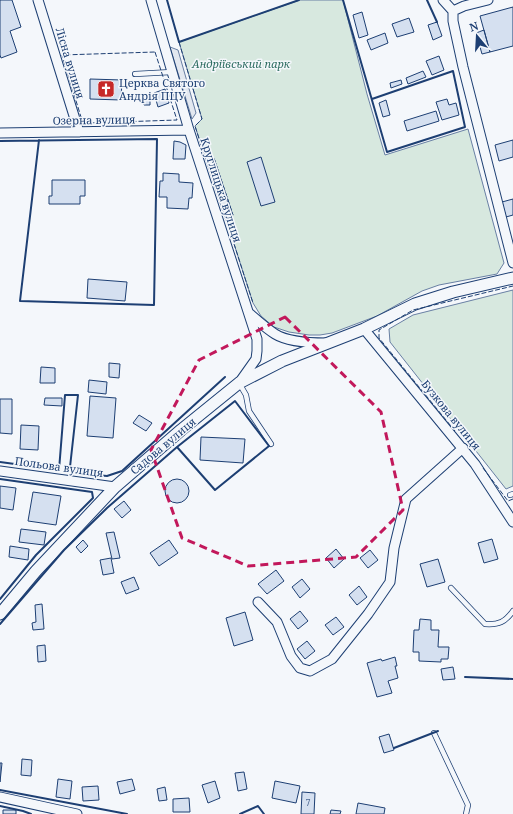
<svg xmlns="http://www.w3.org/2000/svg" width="513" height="814" viewBox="0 0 513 814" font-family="'Noto Serif',serif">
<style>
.green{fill:#d7e8df;stroke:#687fa3}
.parking{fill:#e3e8f0;stroke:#687fa3}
.building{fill:#d5e0f0;stroke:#1d3f73}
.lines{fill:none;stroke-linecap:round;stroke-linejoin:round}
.service-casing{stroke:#1d3f73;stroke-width:6}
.minor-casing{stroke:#1d3f73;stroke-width:11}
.tertiary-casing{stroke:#1d3f73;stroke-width:13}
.service{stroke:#f4f7fb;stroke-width:4.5}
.minor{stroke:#f4f7fb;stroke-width:9}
.tertiary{stroke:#f4f7fb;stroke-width:11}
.fence{stroke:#1d3f73;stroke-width:1;stroke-dasharray:5 2;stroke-linecap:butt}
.wall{stroke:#1d3f73;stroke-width:2}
.marked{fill:none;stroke:#c2185b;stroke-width:3;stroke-dasharray:8 5;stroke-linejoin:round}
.labels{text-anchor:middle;stroke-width:3;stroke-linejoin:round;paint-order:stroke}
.number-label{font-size:9px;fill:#4b6792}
.street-label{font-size:11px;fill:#1d3f73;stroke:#f4f7fb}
.park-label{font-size:11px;font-style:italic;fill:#2c6c60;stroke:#f4f7fb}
.poi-label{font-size:11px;fill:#1d3f73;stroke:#f4f7fb;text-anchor:start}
</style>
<rect width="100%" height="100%" fill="#f4f7fb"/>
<!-- green -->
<path class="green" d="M300,0H343L367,94L385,155L468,129L504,263L497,274L439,285L422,291L377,316L332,333L320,335H309L289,332L274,327L261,316L253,303L227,222L233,215L214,158L205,157L195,126L202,119L179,42Z
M513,290V486L506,489L390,342L389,329L413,315Z"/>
<!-- parking -->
<path class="parking" d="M170,47L178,50L196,113L192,119Z
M205,157L213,159L232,215L226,221Z"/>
<!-- building -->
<path class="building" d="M0,0H12L21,27L10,31L17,52L1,58L0,55Z
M513,7V46L490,52L480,16Z
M362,12L368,35L359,38L353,15Z
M409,18L414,32L397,37L392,24Z
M437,22L442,36L433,40L428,25Z
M484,30L490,52L482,54L476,33Z
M385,33L388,43L371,50L367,40Z
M439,56L444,70L432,75L426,61Z
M423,71L426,77L408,84L406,78Z
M90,79L122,80L121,100L90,99Z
M401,80L402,84L391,88L390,83Z
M165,89L169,103L158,107L154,93Z
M144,98H150V105H144Z
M447,99L449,105L456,103L459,115L442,120L436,102Z
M386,100L390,115L383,117L379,103Z
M436,111L439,121L407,131L404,121Z
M513,140V157L499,161L495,145Z
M174,141L180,142L186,145L185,159H173Z
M261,157L275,202L261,206L247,162Z
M163,173L179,174V182L193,183L192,198H189L188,209L167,208V197H159L160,181H163Z
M52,180H85V196H80V204H49V196H52Z
M513,199V215L506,217L502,202Z
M88,279L127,282L125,301L87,298Z
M109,363L120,364L119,378L109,377Z
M41,367L55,368V383H40Z
M89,380L107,382L106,394L88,392Z
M90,396L116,398L113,438L87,436Z
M45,398H62V406L44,405Z
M0,399H12V434L0,433Z
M139,415L152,423L146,431L133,423Z
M21,425L39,426L38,450L20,449Z
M201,437L245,439L243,463L200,460Z
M165 491a12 12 0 1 1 24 0a12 12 0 1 1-24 0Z
M0,486L16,488L13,510L0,508Z
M33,492L61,496L56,525L28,521Z
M124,501L131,510L122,518L114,509Z
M21,529L46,532L44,545L19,542Z
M114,532L120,558L112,559L106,533Z
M492,539L498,559L484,563L478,543Z
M83,540L88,546L81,553L76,547Z
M169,540L178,553L159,566L150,553Z
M10,546L29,549L28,560L9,557Z
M336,549L344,559L334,568L326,558Z
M370,550L378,560L368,568L360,558Z
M111,558L114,573L103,575L100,560Z
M438,559L445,582L427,587L420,564Z
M276,570L284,581L267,594L258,584Z
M134,577L139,589L126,594L121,582Z
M302,579L310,589L300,598L292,587Z
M359,586L367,597L357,605L349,595Z
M42,604L44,629L33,630L32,623L36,622L35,605Z
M300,611L308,621L298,629L290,619Z
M245,612L253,640L234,646L226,618Z
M336,617L344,627L333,635L325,625Z
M420,619L431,620V630H439L438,647H449L448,659H441V662L419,661V652H413L414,630H419Z
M307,641L315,651L305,659L297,649Z
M45,645L46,661L38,662L37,646Z
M395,657L397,666H395L398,678L388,681L392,693L377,697L367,663L381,659L382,661Z
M453,667L455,679L443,680L441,669Z
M389,734L394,750L384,753L379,737Z
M22,759L32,760L31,776L21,775Z
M0,763H2L0,782Z
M244,772L247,789L238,791L235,773Z
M58,779L72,781L70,799L56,797Z
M132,779L135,790L120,794L117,782Z
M215,781L220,798L208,803L202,785Z
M275,781L300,786L296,803L272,798Z
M98,786L99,800L83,801L82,787Z
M165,787L167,800L159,801L157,789Z
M302,792L315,793L314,814H301Z
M189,798L190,812H173V799Z
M358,803L385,808L384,814H356Z
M3,810H16V814H3Z
M331,810L341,811L340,814H330Z"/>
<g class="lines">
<defs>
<path id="service" d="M135,74L172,72
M239,383L246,395L249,411L271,444
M510,495L513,494
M451,588L485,624C499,625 505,622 513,611
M434,733L468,805L466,814"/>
<path id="minor" d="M38,0L79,132
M151,0L189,130L257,339V351L256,359L239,383
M443,0L453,11
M488,0L464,6L453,11V21L463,67L513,263
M0,133L189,130
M250,314C258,321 267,329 275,334C288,342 311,343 326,343
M364,329L475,464L513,522
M0,471L115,487
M258,602L277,622L291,656L300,668L310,671L332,659L368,614L390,582L394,548L406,499L463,448
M0,797L77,814"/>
<path id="tertiary" d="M0,614L36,571L115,487L181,430L239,383L282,361L364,329L415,304L453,292L513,278"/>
</defs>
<!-- service casing -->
<use href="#service" class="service-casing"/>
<!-- minor casing -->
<use href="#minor" class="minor-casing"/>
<!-- tertiary casing -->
<use href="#tertiary" class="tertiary-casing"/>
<!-- service -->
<use href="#service" class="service"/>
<!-- minor -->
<use href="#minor" class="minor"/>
<!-- tertiary -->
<use href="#tertiary" class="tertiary"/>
<!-- fence -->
<path class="fence" d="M179,42L202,119L195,126L205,157L214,158L233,215L227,222L253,303
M155,52L177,120L89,123L81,117L62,55Z
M455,431L379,338V330L413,310L513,286
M483,468L508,501L513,499"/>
<!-- wall -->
<path class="wall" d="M167,0L179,42L299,0
M343,0L387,152L465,127L453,71L372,99
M427,0L437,22
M0,141L157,139L154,305L20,301L39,140
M0,462L59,470L65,395H78L70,467L76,473L107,476L122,471L225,377
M0,479L92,492L93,498L36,555L0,599
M0,624L64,550L107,508L177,447L235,401L269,446L215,490L177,447
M465,677L513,679
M394,748L438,731
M0,790L127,814
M0,806L23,811L31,814
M240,814L258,806L264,814"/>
</g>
<!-- marked area -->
<path class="marked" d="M285,317L381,412L403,510L356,557L248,566L182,538L151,450L199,360Z"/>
<!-- icons -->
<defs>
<symbol id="church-square" viewBox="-11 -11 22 22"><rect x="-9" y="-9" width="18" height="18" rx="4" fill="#c62828" stroke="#f4f7fb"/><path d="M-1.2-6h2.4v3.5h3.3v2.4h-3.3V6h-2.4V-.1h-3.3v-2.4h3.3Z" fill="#fff"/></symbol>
</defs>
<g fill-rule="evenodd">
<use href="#church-square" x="96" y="79" width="20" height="20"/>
</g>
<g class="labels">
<!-- number labels -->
<g class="number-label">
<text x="308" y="806">7</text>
</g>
<!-- street labels -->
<g class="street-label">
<text transform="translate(70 63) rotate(73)" y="4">Лісна вулиця</text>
<text transform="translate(94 120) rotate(-1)" y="4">Озерна вулиця</text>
<text transform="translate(221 190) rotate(72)" y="4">Круглицька вулиця</text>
<text transform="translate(451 415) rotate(51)" y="4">Бузкова вулиця</text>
<text transform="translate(163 446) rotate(-40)" y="4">Садова вулиця</text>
<text transform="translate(59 467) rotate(8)" y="4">Польова вулиця</text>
</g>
<!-- park labels -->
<g class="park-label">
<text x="241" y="68">Андріївський парк</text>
</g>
<!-- poi labels -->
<g class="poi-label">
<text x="119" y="87">Церква Святого<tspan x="119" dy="13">Андрія ПЦУ</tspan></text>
</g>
</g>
<!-- north arrow -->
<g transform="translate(477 36) rotate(342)" stroke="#f4f7fb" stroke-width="3" paint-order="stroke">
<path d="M0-3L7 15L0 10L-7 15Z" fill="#1d3f73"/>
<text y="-6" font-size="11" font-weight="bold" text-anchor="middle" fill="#1d3f73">N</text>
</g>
</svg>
